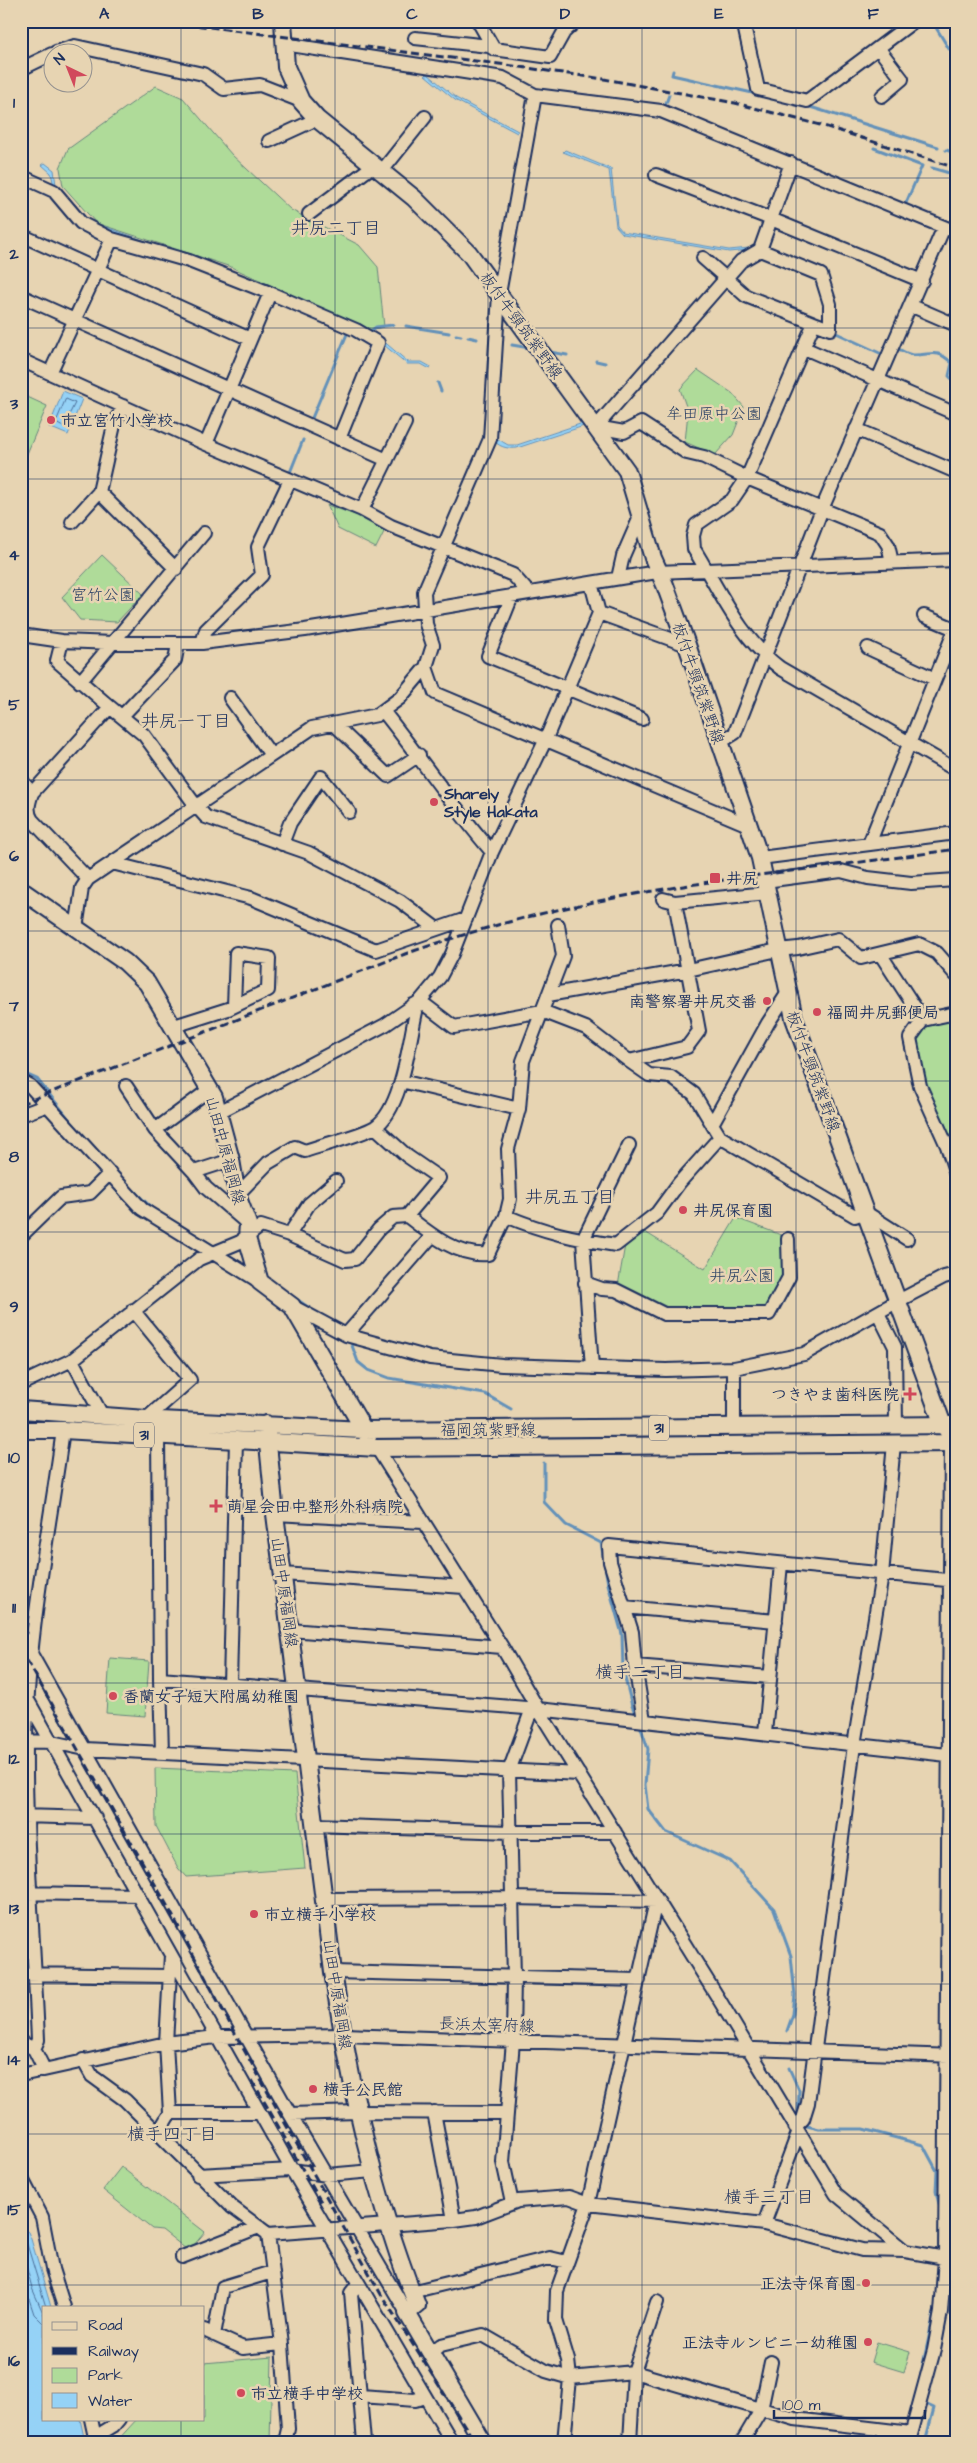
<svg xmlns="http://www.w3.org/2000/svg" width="977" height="2463" viewBox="0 0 977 2463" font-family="'Architects Daughter','Klee One',sans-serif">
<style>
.green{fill:#afdb99;stroke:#65857c}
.water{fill:#95d2f6;stroke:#6491b9}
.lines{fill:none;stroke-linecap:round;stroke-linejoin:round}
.shore{stroke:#4c709b;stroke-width:1}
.stream{stroke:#6491b9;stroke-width:3}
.minor-casing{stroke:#1b2f5e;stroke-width:16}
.major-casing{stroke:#1b2f5e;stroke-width:20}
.minor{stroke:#e7d4b2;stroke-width:12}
.major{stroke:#e7d4b2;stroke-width:16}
.rail{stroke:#1b2f5e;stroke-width:3;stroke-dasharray:8 4;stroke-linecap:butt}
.grid{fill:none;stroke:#1b2f5e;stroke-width:1;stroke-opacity:0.55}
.poi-dot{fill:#d1495b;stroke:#e7d4b2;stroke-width:2}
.labels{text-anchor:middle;stroke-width:5;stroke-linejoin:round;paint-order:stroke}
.shield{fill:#e7d4b2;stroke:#586077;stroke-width:1}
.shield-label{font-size:15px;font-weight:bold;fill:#1b2f5e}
.street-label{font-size:16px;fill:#1b2f5e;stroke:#e7d4b2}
.park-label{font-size:16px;fill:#2a4064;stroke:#e7d4b2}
.poi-label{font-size:16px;font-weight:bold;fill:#1b2f5e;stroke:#e7d4b2;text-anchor:start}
.neighbourhood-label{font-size:18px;fill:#1b2f5e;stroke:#e7d4b2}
.neatline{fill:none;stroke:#1b2f5e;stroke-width:2}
.grid-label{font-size:16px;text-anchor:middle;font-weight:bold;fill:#1b2f5e}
</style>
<rect width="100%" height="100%" fill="#e7d4b2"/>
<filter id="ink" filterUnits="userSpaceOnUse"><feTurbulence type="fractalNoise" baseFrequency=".02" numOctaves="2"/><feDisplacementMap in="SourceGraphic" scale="10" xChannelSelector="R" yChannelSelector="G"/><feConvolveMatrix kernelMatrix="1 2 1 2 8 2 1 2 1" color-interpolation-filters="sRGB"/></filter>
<g filter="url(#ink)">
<!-- green -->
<path class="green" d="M156,86L183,98L232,155L291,210L359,245L378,267L384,327L369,330L231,267L96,223L63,186L60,168L68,149Z
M698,370L732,393L744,407L733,435L715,455L685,442L688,412L680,389Z
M21,394L47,406L21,468Z
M327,505L387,526L376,548L338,529Z
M102,555L143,594L117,622L80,620L62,597Z
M956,1016V1162L927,1096L916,1039L924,1026Z
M736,1218L781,1235L783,1273L766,1310H662L618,1286L626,1239L640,1229L705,1269Z
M110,1658L149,1661L145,1716L106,1713Z
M155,1768L295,1774L305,1868L186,1877L178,1868L156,1826Z
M121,2167L205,2232L194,2245L189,2246L186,2249L162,2230L152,2229L103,2190Z
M877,2342L910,2352L904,2372L871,2362Z
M272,2357L270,2442H116L137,2419H204V2363Z"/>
<!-- water -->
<path class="water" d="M428,74L456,98L518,131L517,133L455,100L425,75Z
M565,150L611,169L617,225L623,232L729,250L749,248V250L729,252L623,234L616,226L609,170L563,152Z
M45,163L54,170L56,185L86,220L234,272L381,339L408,362H422L431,367L430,369L421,364H407L379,341L84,222L54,186L51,173L42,165Z
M63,391L82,399L68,435L49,427Z
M583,423L584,426L517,448C506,449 499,447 491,438L493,436L508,445H517Z
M21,2225L28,2232L31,2239L51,2307H44V2419H80L85,2442H21Z"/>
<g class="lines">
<!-- shore -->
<path class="shore" d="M66,399L75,403L63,427L56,423Z
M21,2232L26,2241L46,2307
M21,2246L32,2288L44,2315
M21,2275L34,2314L44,2324"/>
<!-- stream -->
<path class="stream" d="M932,21L949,49
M673,71L672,75L757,94
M665,106L669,95
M807,106L938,147
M874,148L922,166L906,203
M946,150L956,153
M932,168L956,175
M406,326L449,333
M832,331L884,355
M368,333L376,327L393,325
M456,335L461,336
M468,337L477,339
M512,345L530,348
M895,347C901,350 908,355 914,355C933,355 936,348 952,363L949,376L956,383
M550,352L567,355
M596,361L605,363
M438,383L441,391
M312,418L347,334
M289,475L303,440
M21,1072L37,1079L77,1129
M134,1191L151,1207
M226,1254L251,1269
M295,1298L315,1312
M350,1340L358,1362L368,1370L389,1378L485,1394L511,1409
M544,1463V1502L566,1525L601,1543L608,1584L622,1634L623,1670L632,1706L637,1717
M640,1725L648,1749L645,1785L648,1809L666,1832L730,1861L774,1909L791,1956L795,1995L793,2014L787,2031
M789,2068L799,2090L798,2118
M803,2125L819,2129H863L923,2145L937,2171L936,2191L940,2209
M950,2163L954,2160L956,2133
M921,2374L936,2304
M923,2403L934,2408L925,2442"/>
<defs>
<path id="minor" d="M478,21L494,49
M743,21L758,89L807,101L914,21
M415,38L489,46L494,49L550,57L564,32L576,21
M284,44L503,78L535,95L661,111L956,232
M879,49L902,79L882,96
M56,52L75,46L203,74L224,89L260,85L301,101
M21,69L52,54
M269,141L317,119
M791,163L760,250L741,261L596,427L624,432L641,423L687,453L704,457L747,478L880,533L888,545L892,562
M382,171L425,117
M656,175L771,219L922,281
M21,176L54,191L81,223L112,239L189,261L270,293L356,330L378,343L339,439
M309,214L374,165
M21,235L250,339
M760,250L821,275L830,304V329L814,323L747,478L732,500L696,525L693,536L694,549C720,591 739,637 780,668L956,770
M703,258L746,296L814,323
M21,296L387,460
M912,306L956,325
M804,348L956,414
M21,360L206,444L362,510L391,526L513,575L529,593
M50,373L112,239
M856,429L956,472
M206,444L270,293
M99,492L176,569
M362,510L405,423
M72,522L99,492L114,425L123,406
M618,578L623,556L640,517
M512,596L488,656L642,719
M599,613L687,645
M924,616L955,629
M21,635L62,641L113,643H202L305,630L657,572L956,560
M62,641L57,661L110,707
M202,643L206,630L262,575L258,547L290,480
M868,648L935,679
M426,667L435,693L748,825
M80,682L204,533
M230,698L271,755
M383,711C420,757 453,807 492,852
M122,716L175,660L178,644
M334,724L388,776L419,755
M719,743L735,733L822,509L944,227
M21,780L32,793C29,802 26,811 32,820L88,879L82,888L76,929
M32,793L110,707L144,735L196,806L206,817L309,853L400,901L437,929
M282,844L290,823L321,777L349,812
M869,844L956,627
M760,858L956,833
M112,863L251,898L376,950L466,919
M88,879L312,728L377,715L400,698L426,667L433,645L426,624L424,592L490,439L499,294L535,95
M765,881L841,871L868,878L911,883L956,880
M663,899L675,902L768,893
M881,955L923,1020L910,1038L920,1086L947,1146L956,1174
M787,994L768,1023L712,1124L720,1137L855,1216L865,1212L907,1239
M548,995L688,970L778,950L798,948L838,939L861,958L919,944L937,953L956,975
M420,1001L454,1027L542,1011L586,1028L629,1061L687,1047L699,1031L675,902
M923,1020L956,1013
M171,1027L228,1009L268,990L269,958L236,953L234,1006
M629,1061L649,1075L671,1077L694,1094L712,1124
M21,1081L30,1086L142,1209L260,1282
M401,1081L519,1109
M126,1086L155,1130L194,1172L231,1160
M219,1112L385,1025L420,1001L440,977L452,954L492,852L545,741L599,613L591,583
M21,1115L48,1105
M375,1127L407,1156L439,1178L407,1216
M155,1130L210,1089
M194,1172L206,1188L248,1224
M237,1195L268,1163L295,1147L305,1151C322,1145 362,1135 375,1127C402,1109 409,1043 416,1012L413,1005
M506,1216C544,1232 575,1239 616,1245L657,1213L679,1183L720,1137
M289,1235L309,1204L336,1181
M21,1236L61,1197L90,1193L110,1173
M585,1283L602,1289L616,1290L664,1314H769L789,1277L788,1239
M292,1306L346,1335L430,1358L502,1365L666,1370L734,1368L804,1354L898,1301L944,1277L956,1274
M133,1310L190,1380L146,1419
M878,1313L895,1347L896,1426
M346,1335L432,1236
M72,1360L102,1415
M592,1368L583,1240L629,1145
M21,1384L72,1360L199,1259L240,1242L261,1226L289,1235L345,1260L355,1259L379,1229L393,1217L407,1216C430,1234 458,1257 488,1254L506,1216L510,1199L508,1149L519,1109L523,1061L563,956L558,925
M734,1428V1368
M158,1436L160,1679L538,1709L717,1996L836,2194L905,2251
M377,1448L502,1647L538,1709
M275,1514L423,1522
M283,1574L464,1587
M624,1607L776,1621
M290,1630L502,1647
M21,1636L290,2114L407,2313
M635,1666L770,1677
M160,1679L162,1753
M230,1684L236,1440
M21,1688L292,2170L452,2442
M644,1720L635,1666L632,1632L610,1562L609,1546L956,1581
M765,1733L781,1564
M21,1741L52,1742L85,1749L579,1774
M21,1816L95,1818
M315,1825L510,1832H615
M21,1893L138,1895
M324,1899L512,1898L656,1901L588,2204L557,2291L556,2320L568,2360L570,2378L564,2442
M333,1972L639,1980
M21,1974L169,1976
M21,2042L34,2049L44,2069
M34,2049L38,2040C34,1941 25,1841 26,1742C27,1638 49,1532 63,1430
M83,2060L92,2076L125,2100L232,2207L268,2234L454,2220L476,2217L518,2201L569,2197L588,2204L764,2224L862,2250L905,2251L945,2258L956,2263
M21,2075L166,2043L216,2037L343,2035L956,2056
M434,2112L454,2220
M170,2113H260
M290,2114L358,2112L507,2113
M795,2127L803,2119L808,2103L854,1745L882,1575L894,1443
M158,2133L170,2113L166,2043L171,1955
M198,2175L292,2170L327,2175L373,2171
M21,2177L42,2217L52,2269L64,2307
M512,2203L503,2162L513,2041L514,1977L509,1771L530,1714L538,1709L956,1756
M764,2224L798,2133
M268,2234L282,2344L288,2429L285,2442
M182,2257L259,2227
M358,2284L351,2293L364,2442
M411,2292L550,2258L567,2262
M204,2330L243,2348L282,2344
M214,2335L223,2287L272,2272
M431,2353L441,2345L483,2335L546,2371L570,2378L634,2372L795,2419L911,2433
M361,2396L415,2400L424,2397
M91,2419L96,2442
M95,2437L113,2426L119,2419
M630,2442L634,2372L657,2302
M742,2442L761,2410L771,2362
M909,2442L934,2350L941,2312L945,2258L951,1444L948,1437"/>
<path id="major" d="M283,21L286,67L301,101L317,119L414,198L469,253L627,471L653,558L665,585L687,645L760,858L794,1018L943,1425L956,1442
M21,890L125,962L147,983L214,1097L231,1160L237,1195L248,1224L247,1238L260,1282L292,1306L368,1437
M21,1410L160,1420L363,1430L954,1425
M266,1424L275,1514L333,1972C350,2085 374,2198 417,2305L407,2313L483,2442
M21,1430H63L377,1448L956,1443"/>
</defs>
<!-- minor casing -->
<use href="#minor" class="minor-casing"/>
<!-- major casing -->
<use href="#major" class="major-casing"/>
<!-- minor -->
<use href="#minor" class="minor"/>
<!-- major -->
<use href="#major" class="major"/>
<!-- rail -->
<path class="rail" d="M162,21L499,64L604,79L735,103L824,126L956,168
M21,1104L405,954C468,932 533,914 599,901C717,877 837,867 956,849
M21,1650L168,1907L238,2039L382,2296L475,2442
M252,2080L321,2202"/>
</g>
</g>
<!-- grid -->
<path class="grid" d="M181,21V2307M335,21V2442M488,21V2442M642,21V2442M796,21V2442M21,178H956M21,328H956M21,479H956M21,630H956M21,780H956M21,931H956M21,1081H956M21,1232H956M21,1382H956M21,1532H956M21,1683H956M21,1834H956M21,1984H956M21,2134H956M21,2285H956M181,2419V2442"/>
<!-- markers -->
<g class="poi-dot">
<circle cx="51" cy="420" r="5"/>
<circle cx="434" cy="802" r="5"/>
<rect x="709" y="872" width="12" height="12" rx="2.5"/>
<circle cx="767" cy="1001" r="5"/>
<circle cx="817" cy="1012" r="5"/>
<circle cx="683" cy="1210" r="5"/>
<path d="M907.5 1386.5h5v5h5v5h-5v5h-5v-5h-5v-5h5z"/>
<path d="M213.5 1498.5h5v5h5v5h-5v5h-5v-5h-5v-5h5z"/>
<circle cx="113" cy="1696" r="5"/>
<circle cx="254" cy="1914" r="5"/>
<circle cx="313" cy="2089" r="5"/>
<circle cx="866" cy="2283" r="5"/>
<circle cx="868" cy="2342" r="5"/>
<circle cx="241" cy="2393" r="5"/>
</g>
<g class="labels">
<!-- shield labels -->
<g class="shield">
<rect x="649" y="1415.5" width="20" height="25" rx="4"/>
<rect x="134" y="1422.5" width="20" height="25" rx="4"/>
</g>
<g class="shield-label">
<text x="659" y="1433">31</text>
<text x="144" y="1440">31</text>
</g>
<!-- street labels -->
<g class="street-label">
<text transform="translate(522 325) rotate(54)" y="6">板付牛頸筑紫野線</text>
<text transform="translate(699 683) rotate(71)" y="6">板付牛頸筑紫野線</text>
<text transform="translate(814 1071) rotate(70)" y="6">板付牛頸筑紫野線</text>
<text transform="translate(226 1150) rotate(75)" y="6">山田中原福岡線</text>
<text x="488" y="1435">福岡筑紫野線</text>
<text transform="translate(285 1592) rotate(82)" y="6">山田中原福岡線</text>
<text transform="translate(338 1994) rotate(81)" y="6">山田中原福岡線</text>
<text transform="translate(487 2024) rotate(2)" y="6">長浜太宰府線</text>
</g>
<!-- park labels -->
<g class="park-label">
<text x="714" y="419">牟田原中公園</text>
<text x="103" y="600">宮竹公園</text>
<text x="742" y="1281">井尻公園</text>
</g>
<!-- poi labels -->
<g class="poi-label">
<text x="61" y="426">市立宮竹小学校</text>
<text x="444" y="799">Sharely<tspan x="444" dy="18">Style Hakata</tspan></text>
<text x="726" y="884">井尻</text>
<text x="757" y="1007" text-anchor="end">南警察署井尻交番</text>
<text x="827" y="1018">福岡井尻郵便局</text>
<text x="693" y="1216">井尻保育園</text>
<text x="899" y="1400" text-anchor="end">つきやま歯科医院</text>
<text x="227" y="1512">萌星会田中整形外科病院</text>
<text x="123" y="1702">香蘭女子短大附属幼稚園</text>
<text x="264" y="1920">市立横手小学校</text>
<text x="323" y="2095">横手公民館</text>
<text x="856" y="2289" text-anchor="end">正法寺保育園</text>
<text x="858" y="2348" text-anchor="end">正法寺ルンビニー幼稚園</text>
<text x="251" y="2399">市立横手中学校</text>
</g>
<!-- neighbourhood labels -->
<g class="neighbourhood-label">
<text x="336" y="234">井尻二丁目</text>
<text x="186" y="727">井尻一丁目</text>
<text x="570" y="1203">井尻五丁目</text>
<text x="640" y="1678">横手二丁目</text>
<text x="172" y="2140">横手四丁目</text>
<text x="769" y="2203">横手三丁目</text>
</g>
</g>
<!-- margin -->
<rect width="977" height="2463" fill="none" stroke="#e7d4b2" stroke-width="55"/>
<!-- legend -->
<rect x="42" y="2306" width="162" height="115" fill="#e7d4b2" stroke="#959290"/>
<rect x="52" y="2322" width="25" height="8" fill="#e7d4b2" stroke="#959290"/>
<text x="88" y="2330" font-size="15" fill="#1b2f5e">Road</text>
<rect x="52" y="2347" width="25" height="8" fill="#1b2f5e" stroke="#959290"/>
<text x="88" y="2356" font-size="15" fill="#1b2f5e">Railway</text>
<rect x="52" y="2368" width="25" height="15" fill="#afdb99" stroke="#959290"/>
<text x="88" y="2380" font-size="15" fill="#1b2f5e">Park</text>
<rect x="52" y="2393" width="25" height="15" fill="#95d2f6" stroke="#959290"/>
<text x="88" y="2406" font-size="15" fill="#1b2f5e">Water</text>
<!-- north arrow -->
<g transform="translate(68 68) rotate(317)"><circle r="24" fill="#e7d4b2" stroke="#959290"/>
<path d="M0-4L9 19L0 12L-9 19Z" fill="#d1495b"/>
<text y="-8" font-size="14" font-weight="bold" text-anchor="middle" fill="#1b2f5e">N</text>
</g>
<!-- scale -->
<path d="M774 2410v8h151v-8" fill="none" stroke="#1b2f5e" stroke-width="2.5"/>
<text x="782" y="2410" font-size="15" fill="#1b2f5e" stroke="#e7d4b2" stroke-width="4" paint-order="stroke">100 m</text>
<rect x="28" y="28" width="922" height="2408" class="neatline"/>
<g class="grid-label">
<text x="104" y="19">A</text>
<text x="258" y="19">B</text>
<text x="412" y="19">C</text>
<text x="565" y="19">D</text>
<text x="719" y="19">E</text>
<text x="873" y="19">F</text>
<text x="14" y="108">1</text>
<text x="14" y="259">2</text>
<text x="14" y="409">3</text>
<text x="14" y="560">4</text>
<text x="14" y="710">5</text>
<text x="14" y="861">6</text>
<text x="14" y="1011">7</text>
<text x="14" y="1162">8</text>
<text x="14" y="1312">9</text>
<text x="14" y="1463">10</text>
<text x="14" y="1613">11</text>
<text x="14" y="1764">12</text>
<text x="14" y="1914">13</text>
<text x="14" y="2065">14</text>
<text x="14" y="2215">15</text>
<text x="14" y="2366">16</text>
</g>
</svg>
